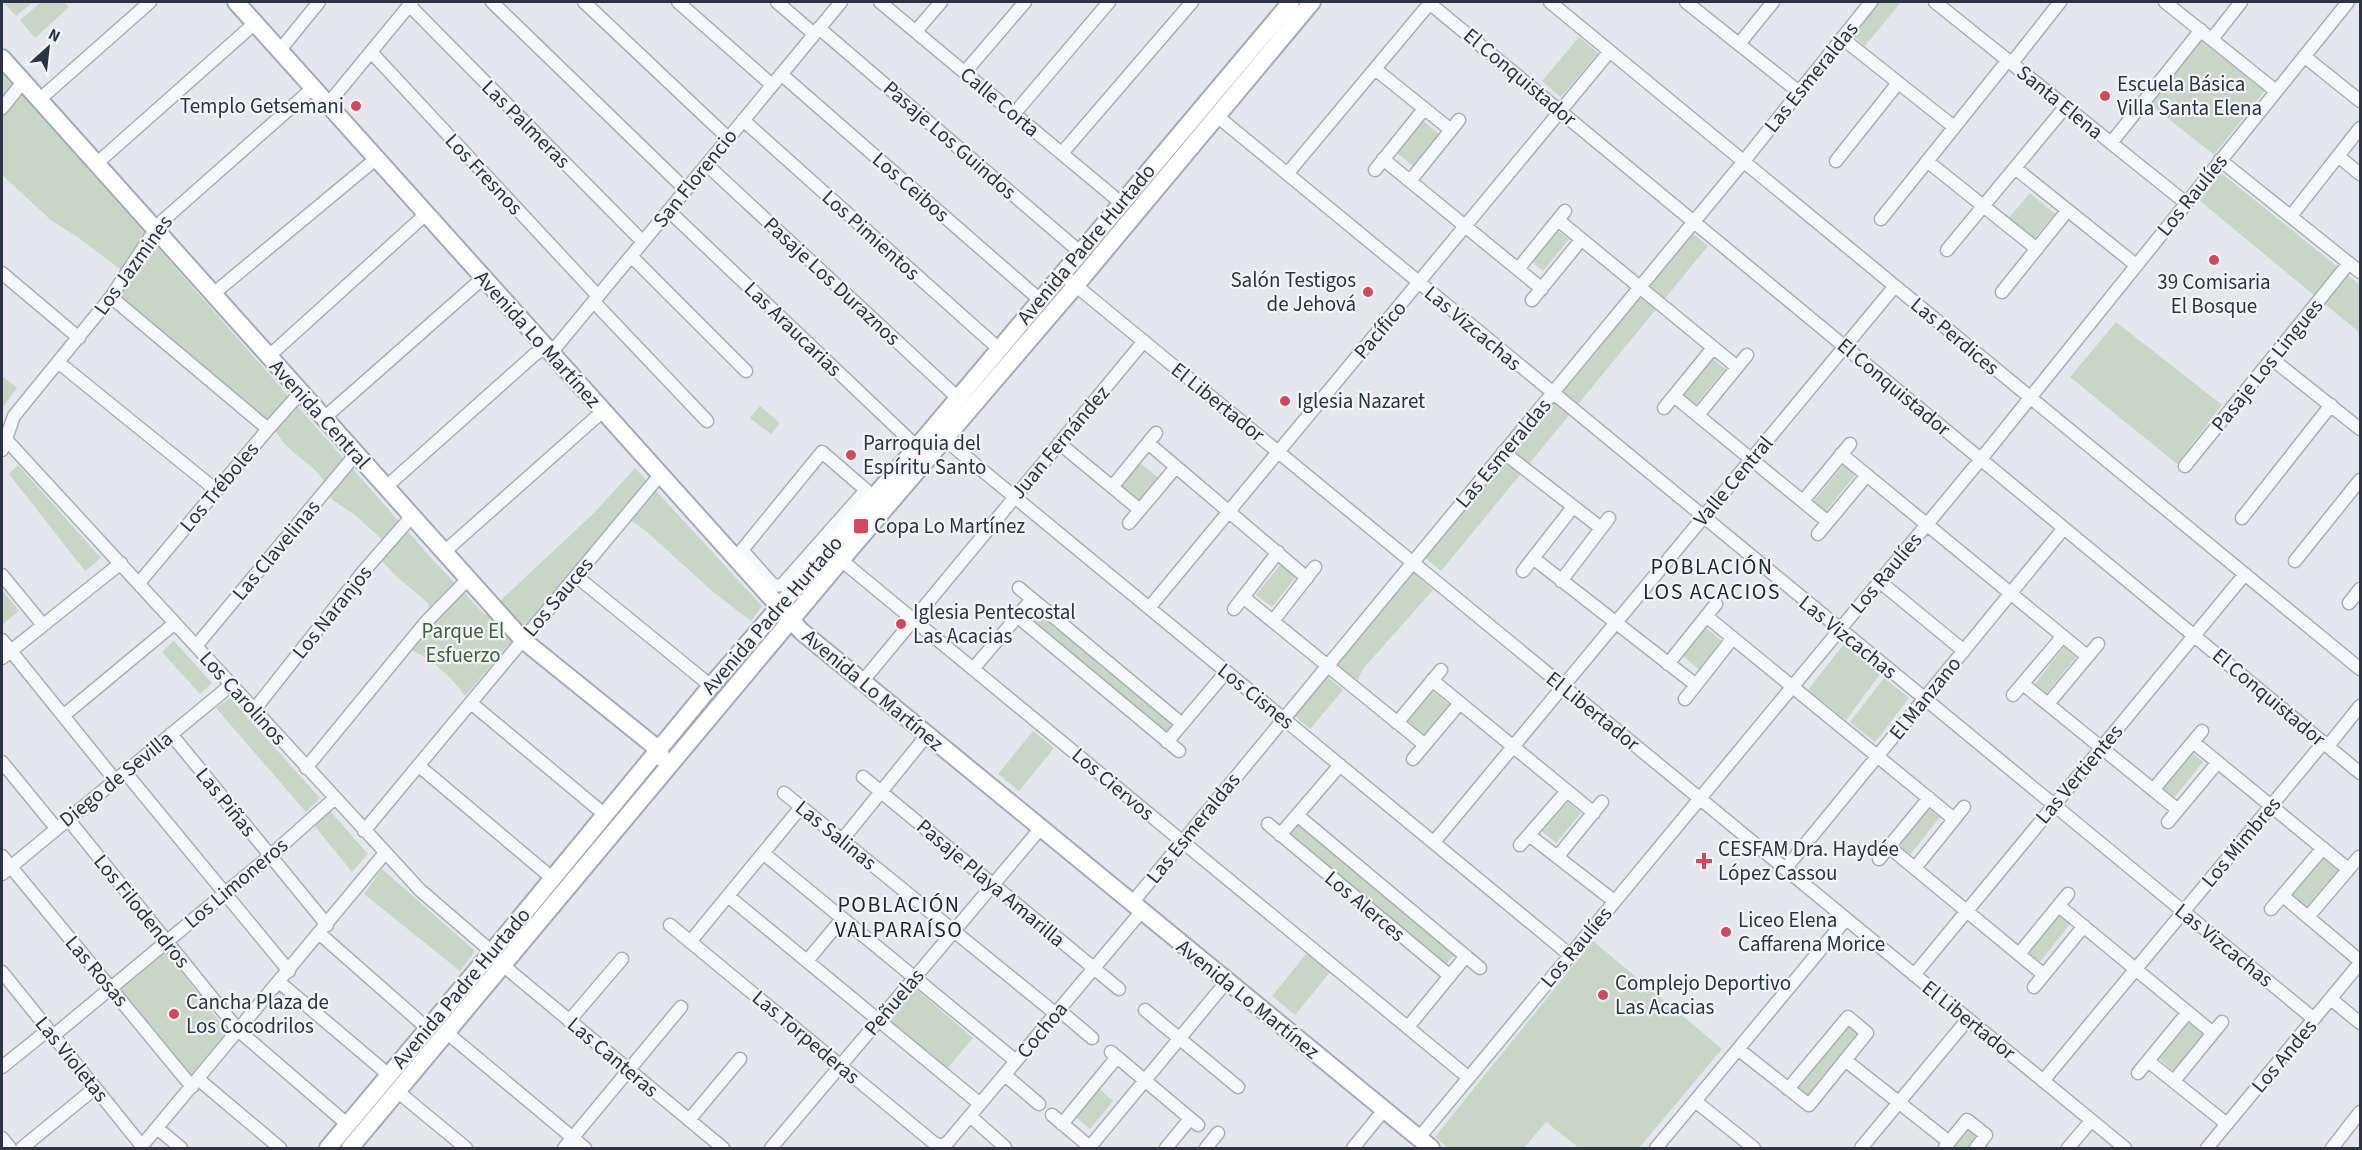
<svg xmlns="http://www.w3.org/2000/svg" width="2362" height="1150" viewBox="0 0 2362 1150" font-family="'Source Sans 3',sans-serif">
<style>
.green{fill:#c9d6c5}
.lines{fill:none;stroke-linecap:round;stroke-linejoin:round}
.minor-casing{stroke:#a9aeb7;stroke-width:15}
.major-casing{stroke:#a3abb8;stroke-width:20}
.minor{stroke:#f7f8fa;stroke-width:12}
.major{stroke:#fff;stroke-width:16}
.poi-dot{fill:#d1495b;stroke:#f4f6f9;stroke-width:2}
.labels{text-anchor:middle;stroke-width:4.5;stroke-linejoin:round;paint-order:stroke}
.street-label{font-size:21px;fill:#2b3445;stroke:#f4f6f9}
.poi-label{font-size:21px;fill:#2b3445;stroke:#f4f6f9;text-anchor:start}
.park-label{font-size:21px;fill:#3f6138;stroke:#f4f6f9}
.neighbourhood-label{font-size:22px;letter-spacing:1.5px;fill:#1d2536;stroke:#f4f6f9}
</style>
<rect width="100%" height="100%" fill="#e4e7ec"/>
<!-- green -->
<path class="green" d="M3,2H33L16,16Z
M41,2H64L69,7L35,38L20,20Z
M1879,2H1901L1865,46L1852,35Z
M1579,37L1598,53L1561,97L1542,81Z
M2201,38L2266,89L2214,155L2149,103Z
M2,71L433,560L485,615L594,513L635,468L762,606L751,621L712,591L647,532L621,513L465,696C451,676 433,661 412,650L435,621L428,603L396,576L382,561L390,547L355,515L331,499C326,473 307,465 290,449C284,444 279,437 275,430L118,296L128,275L76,236L52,221L2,175Z
M1422,120L1439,134L1413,166L1396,152Z
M2221,173L2360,285V333L2200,201Z
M2030,193L2055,214L2033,240L2008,219Z
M1557,230L1569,239L1543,271L1532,262Z
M1691,232L1708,246L1441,571L1424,557Z
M2116,322L2222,405L2177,464L2070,377Z
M1713,359L1725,369L1695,406L1683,396Z
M2,376L17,388L2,408Z
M760,406L780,423L771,434L750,418Z
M1140,463L1159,478L1138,503L1119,488Z
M1844,464L1856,474L1826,511L1814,501Z
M18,465L101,558L85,571L9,474Z
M1280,565L1296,577L1272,607L1256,595Z
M1414,573L1433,590L1362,670L1358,680L1355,678L1352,682L1334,666Z
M2,590L19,611L2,625Z
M1034,608L1174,724L1166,736L1023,617L1030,609Z
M1705,627L1723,642L1700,670L1682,655Z
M1847,640L1884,669L1846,720L1808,690Z
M174,641L212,683L200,694L162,652Z
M2064,647L2076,657L2046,694L2035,684Z
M1327,676L1343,690L1310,729L1294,715Z
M1884,678L1909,698L1875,742L1850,722Z
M1430,689L1451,706L1424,740L1403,723Z
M230,698L320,798L306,812L216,708Z
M1033,731L1054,748L1019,791L998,774Z
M2191,752L2203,762L2173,799L2161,790Z
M1568,802L1581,813L1556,843L1542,831Z
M1928,808L1940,817L1910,855L1898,845Z
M330,811L368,854L352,872L313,824Z
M1299,821L1457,952L1444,967L1287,835Z
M2322,856L2341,872L2310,909L2290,892Z
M382,869L475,951L460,971L364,894Z
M2058,915L2070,924L2040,962L2028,952Z
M1593,941L1722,1049L1639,1148H1579L1546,1122L1524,1148H1448L1435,1137Z
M165,951L227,1031L189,1077L115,993Z
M1307,953L1330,972L1295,1015L1272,996Z
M916,989L973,1038L946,1070L889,1021Z
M1848,1017L1867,1033L1809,1105L1788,1089Z
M2186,1019L2206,1035L2174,1072L2155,1055Z
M1096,1086L1113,1101L1090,1129L1072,1114Z
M1967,1120L1986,1135L1976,1148H1944Z"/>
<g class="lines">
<defs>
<path id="minor" d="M492,2L686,190
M584,2L728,138
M678,2L772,85
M777,2L814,34
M880,2L1120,202
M1428,2L2360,773
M1550,2L2360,669
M1686,2L1799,92
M1935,2L2186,203
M2165,2L2276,91
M409,5L643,242
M819,28L1080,252
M916,31L941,2
M1842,38L1954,127
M2212,39L2241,2
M1739,44L1773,2
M280,50L319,2
M371,52L598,296
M2304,56L2360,101
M2012,63L2060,2
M1375,69L1451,130
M965,72L1025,2
M781,74L1040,300
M39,100L150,2
M328,104L412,2
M2,108L23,82
M1014,114L1109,2
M1217,116L2314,1019
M743,120L999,349
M2111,143L2201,30
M1062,153L1192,2
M2338,156L2360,174
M1383,159L1542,289
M2220,160L2360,272
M1836,161L1898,83
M1927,161L2037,249
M96,164L255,23
M707,165L958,398
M2015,168L2136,265
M1375,170L1424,109
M1287,174L1430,3
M1410,181L1459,120
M669,211L917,447
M2291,216L2360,128
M1881,219L2008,60
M1558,220L1737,367
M1947,250L2066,106
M631,256L746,371
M1518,269L1565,211
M2,273L79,338
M1069,280L2125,1148
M2002,292L2067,211
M213,294L377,158
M111,297L268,429
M1532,300L1581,240
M594,302L707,421
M269,356L426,214
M2272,359L2360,429
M58,362L216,490
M1674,396L1828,522
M1664,408L1713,348
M1698,415L1747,355
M324,418L483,278
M2,435L420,890L492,952L511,972L723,1148
M943,438L1570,955
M1059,443L1140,510
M1148,443L1307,578
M2,450L14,416L111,297L159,224L313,88
M822,452L866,490L782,585L774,586L742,550Z
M1503,452L1601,528
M1841,454L2087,656
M2185,466L2349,263
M386,487L534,355L546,347H556L841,2
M1112,487L1156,433
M1803,501L1850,444
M2242,518L2331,405
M1129,523L1176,467
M1818,534L1867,475
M444,552L603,411
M1533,558L1696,685
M841,560L1469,1078
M2295,561L2360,480
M1523,571L1573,507
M2,575L43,625
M576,576L711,686
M1561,581L1609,518
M1879,581L1964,651
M139,583L268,429L301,392
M1019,588L1182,724
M1243,597L1425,745
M2349,603L2360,589
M1149,608L1610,51
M1234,609L1278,552
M1017,616L1179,751
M1706,616L1954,819
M1273,621L1315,567
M2,640L115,780
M196,646L356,454
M2,658L121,563
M1668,664L1716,604
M973,669L1032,599
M1432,680L1594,813
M862,682L1144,341
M2023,684L2178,810
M2013,695L2063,636
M1685,699L1732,639
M471,703L604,814
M2048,704L2098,644
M254,710L363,572L412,516
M63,716L175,623
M1397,723L1441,670
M171,734L327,925
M1167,742L1226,672
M2193,742L2348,869
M2328,746L2360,706
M1413,759L1460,703
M2,762L56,828
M419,766L552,878
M306,768L426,622L468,579
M125,772L289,971
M863,777L1119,989
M2153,790L2202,731
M784,793L1056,1014
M1297,815L1480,968
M68,819L239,1031L347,1124
M2168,822L2218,762
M1268,824L1450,976
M364,831L660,475
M1280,835L1340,765
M1529,835L1614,901
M842,840L927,735
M1434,842L1895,286
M1520,845L1567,791
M1889,847L2044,975
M763,853L1016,1061
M2,856L192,1087
M1558,856L1602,802
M1879,859L1929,798
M1915,868L1964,807
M1785,869L2064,528
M2,874L231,685
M728,896L980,1104
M2283,896L2360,961
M1132,903L1744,161L1871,2
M2059,906L2213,1033
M2271,909L2323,848
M2308,917L2359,857
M670,925L934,1143L942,1146
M320,934L428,1029
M690,942L801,807
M2019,954L2068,894
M807,961L842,919
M2,972L142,1146
M1914,975L2245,574
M279,982L389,1075
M2034,987L2084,926
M2331,999L2360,1023
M1059,1010L1092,1038
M1145,1010L1238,1087
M569,1021L622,959
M1408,1027L1466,956
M446,1032L585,1148
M53,1036L270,856L335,798
M1738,1049L1809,1105L1867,1033L1848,1017L1788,1089
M1111,1052L1198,1125
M1845,1060L1949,1142
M2148,1061L2227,1124
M2,1067L48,1030
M2138,1073L2188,1012
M1005,1075L1039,1104
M198,1079L280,1148
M2043,1081L2324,742
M2174,1081L2222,1022
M397,1091L466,1148
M1695,1101L1754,1148
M1052,1115L1091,1148
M970,1116L1005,1147
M689,1120L740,1059
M1062,1124L1117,1057
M157,1128L181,1148
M2,1138L10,1148
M1418,1139L1981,459L2348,2
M942,1146L948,1142L1141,912
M1945,1147L1967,1120L1986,1135L1976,1148
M22,1148L95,1088
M140,1148L385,853
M564,1148L681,1007
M771,1148L1040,829
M1089,1148L1227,981
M1166,1148L1190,1119
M1206,1148L1218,1133
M1353,1148L1384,1110
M1656,1148L1846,919
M1861,1148L1968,1019
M2068,1148L2091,1121
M2207,1148L2360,963
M2332,1148L2360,1112"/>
<path id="major" d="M236,2L801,631L1431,1148
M2,58L523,640L658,749L662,758
M328,1148L492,952L711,686L917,447L1291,2
M350,1148L841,560L1076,285L1312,2"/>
</defs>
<!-- minor casing -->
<use href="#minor" class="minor-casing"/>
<!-- major casing -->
<use href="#major" class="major-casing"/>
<!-- minor -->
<use href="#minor" class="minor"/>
<!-- major -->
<use href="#major" class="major"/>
</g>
<!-- markers -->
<g class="poi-dot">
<circle cx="2105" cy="96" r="6"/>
<circle cx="356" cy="106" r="6"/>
<circle cx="2214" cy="260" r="6"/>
<circle cx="1368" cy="292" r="6"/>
<circle cx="1285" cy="401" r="6"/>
<circle cx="851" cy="455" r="6"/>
<rect x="853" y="518" width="16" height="16" rx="3"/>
<circle cx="901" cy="624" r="6"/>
<path d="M1701 852h6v6h6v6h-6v6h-6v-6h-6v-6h6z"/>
<circle cx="1726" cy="932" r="6"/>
<circle cx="1603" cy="995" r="6"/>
<circle cx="174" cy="1014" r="6"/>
</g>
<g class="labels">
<!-- street labels -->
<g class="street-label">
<text transform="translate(1520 77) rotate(40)" y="7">El Conquistador</text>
<text transform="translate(1811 77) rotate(-51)" y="7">Las Esmeraldas</text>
<text transform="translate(1000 102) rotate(40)" y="7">Calle Corta</text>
<text transform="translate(2060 102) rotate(39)" y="7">Santa Elena</text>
<text transform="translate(526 124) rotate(45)" y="7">Las Palmeras</text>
<text transform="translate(950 140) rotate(41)" y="7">Pasaje Los Guindos</text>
<text transform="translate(484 174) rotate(47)" y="7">Los Fresnos</text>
<text transform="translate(695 178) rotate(-51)" y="7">San Florencio</text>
<text transform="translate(911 187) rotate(41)" y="7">Los Ceibos</text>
<text transform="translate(2192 195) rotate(-51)" y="7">Los Raulíes</text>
<text transform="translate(871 235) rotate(42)" y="7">Los Pimientos</text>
<text transform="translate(1086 244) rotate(-50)" y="7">Avenida Padre Hurtado</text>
<text transform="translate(133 265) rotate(-54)" y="7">Los Jazmines</text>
<text transform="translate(832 281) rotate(43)" y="7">Pasaje Los Duraznos</text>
<text transform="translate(1473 328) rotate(40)" y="7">Las Vizcachas</text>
<text transform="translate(793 329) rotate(44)" y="7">Las Araucarias</text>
<text transform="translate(1380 330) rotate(-50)" y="7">Pacífico</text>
<text transform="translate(1955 336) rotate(40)" y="7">Las Perdices</text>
<text transform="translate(538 339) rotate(48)" y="7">Avenida Lo Martínez</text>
<text transform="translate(2267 365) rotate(-51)" y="7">Pasaje Los Lingues</text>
<text transform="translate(1894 387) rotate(40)" y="7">El Conquistador</text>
<text transform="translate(1218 402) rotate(39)" y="7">El Libertador</text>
<text transform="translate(320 414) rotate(48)" y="7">Avenida Central</text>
<text transform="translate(1060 442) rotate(-50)" y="7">Juan Fernández</text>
<text transform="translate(1503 453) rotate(-50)" y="7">Las Esmeraldas</text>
<text transform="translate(1733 481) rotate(-50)" y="7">Valle Central</text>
<text transform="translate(219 487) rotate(-50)" y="7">Los Tréboles</text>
<text transform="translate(276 550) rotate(-50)" y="7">Las Clavelinas</text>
<text transform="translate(1886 573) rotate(-50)" y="7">Los Raulíes</text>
<text transform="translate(558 597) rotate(-50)" y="7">Los Sauces</text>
<text transform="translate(332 612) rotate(-51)" y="7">Los Naranjos</text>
<text transform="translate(772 615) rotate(-49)" y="7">Avenida Padre Hurtado</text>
<text transform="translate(1848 637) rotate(39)" y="7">Las Vizcachas</text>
<text transform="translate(873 690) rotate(40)" y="7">Avenida Lo Martínez</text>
<text transform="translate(1256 696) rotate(39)" y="7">Los Cisnes</text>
<text transform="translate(2269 697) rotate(40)" y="7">El Conquistador</text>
<text transform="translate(243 698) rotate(48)" y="7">Los Carolinos</text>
<text transform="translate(1925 698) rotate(-51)" y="7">El Manzano</text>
<text transform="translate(1593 711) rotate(39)" y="7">El Libertador</text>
<text transform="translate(2079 774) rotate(-50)" y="7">Las Vertientes</text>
<text transform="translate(116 779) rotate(-39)" y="7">Diego de Sevilla</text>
<text transform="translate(1113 784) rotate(40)" y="7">Los Ciervos</text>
<text transform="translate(226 802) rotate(51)" y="7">Las Piñas</text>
<text transform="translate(1193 828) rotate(-51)" y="7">Las Esmeraldas</text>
<text transform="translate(836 835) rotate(39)" y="7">Las Salinas</text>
<text transform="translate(2241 842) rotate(-50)" y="7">Los Mimbres</text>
<text transform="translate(236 883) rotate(-40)" y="7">Los Limoneros</text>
<text transform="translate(991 883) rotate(40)" y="7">Pasaje Playa Amarilla</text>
<text transform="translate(1365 906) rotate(40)" y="7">Los Alerces</text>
<text transform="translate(142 911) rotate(51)" y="7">Los Filodendros</text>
<text transform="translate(2224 945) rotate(39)" y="7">Las Vizcachas</text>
<text transform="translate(1576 947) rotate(-50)" y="7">Los Raulíes</text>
<text transform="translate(97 971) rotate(50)" y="7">Las Rosas</text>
<text transform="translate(461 988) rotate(-50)" y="7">Avenida Padre Hurtado</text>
<text transform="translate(1248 999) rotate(39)" y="7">Avenida Lo Martínez</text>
<text transform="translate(894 1002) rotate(-50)" y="7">Peñuelas</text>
<text transform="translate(1969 1020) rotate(39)" y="7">El Libertador</text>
<text transform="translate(1042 1030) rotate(-50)" y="7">Cochoa</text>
<text transform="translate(806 1037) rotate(40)" y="7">Las Torpederas</text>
<text transform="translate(2284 1056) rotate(-50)" y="7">Los Andes</text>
<text transform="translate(613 1057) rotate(40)" y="7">Las Canteras</text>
<text transform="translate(72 1059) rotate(51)" y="7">Las Violetas</text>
</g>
<!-- poi labels -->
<g class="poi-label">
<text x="2117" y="91">Escuela Básica<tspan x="2117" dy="24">Villa Santa Elena</tspan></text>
<text x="344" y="113" text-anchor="end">Templo Getsemani</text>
<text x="1356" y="287" text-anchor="end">Salón Testigos<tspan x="1356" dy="24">de Jehová</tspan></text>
<text x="2214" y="289" text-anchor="middle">39 Comisaria<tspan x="2214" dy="24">El Bosque</tspan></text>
<text x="1297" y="408">Iglesia Nazaret</text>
<text x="863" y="450">Parroquia del<tspan x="863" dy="24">Espíritu Santo</tspan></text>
<text x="874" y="533">Copa Lo Martínez</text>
<text x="913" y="619">Iglesia Pentecostal<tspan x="913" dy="24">Las Acacias</tspan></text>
<text x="1718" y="856">CESFAM Dra. Haydée<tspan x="1718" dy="24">López Cassou</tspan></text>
<text x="1738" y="927">Liceo Elena<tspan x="1738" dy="24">Caffarena Morice</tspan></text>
<text x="1615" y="990">Complejo Deportivo<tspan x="1615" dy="24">Las Acacias</tspan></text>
<text x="186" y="1009">Cancha Plaza de<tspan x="186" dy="24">Los Cocodrilos</tspan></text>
</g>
<!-- park labels -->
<g class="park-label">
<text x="463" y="638">Parque El<tspan x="463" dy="24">Esfuerzo</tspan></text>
</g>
<!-- neighbourhood labels -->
<g class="neighbourhood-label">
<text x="1712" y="574">POBLACIÓN<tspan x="1712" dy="25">LOS ACACIOS</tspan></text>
<text x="899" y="912">POBLACIÓN<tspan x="899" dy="25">VALPARAÍSO</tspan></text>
</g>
</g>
<!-- border -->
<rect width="2362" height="1150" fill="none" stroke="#2b3445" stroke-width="6"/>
<!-- north arrow -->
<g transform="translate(48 48) rotate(27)" stroke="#f4f6f9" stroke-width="4.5" paint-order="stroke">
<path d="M0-4.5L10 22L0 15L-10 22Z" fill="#2b3445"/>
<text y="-9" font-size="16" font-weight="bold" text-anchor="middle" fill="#2b3445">N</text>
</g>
</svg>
